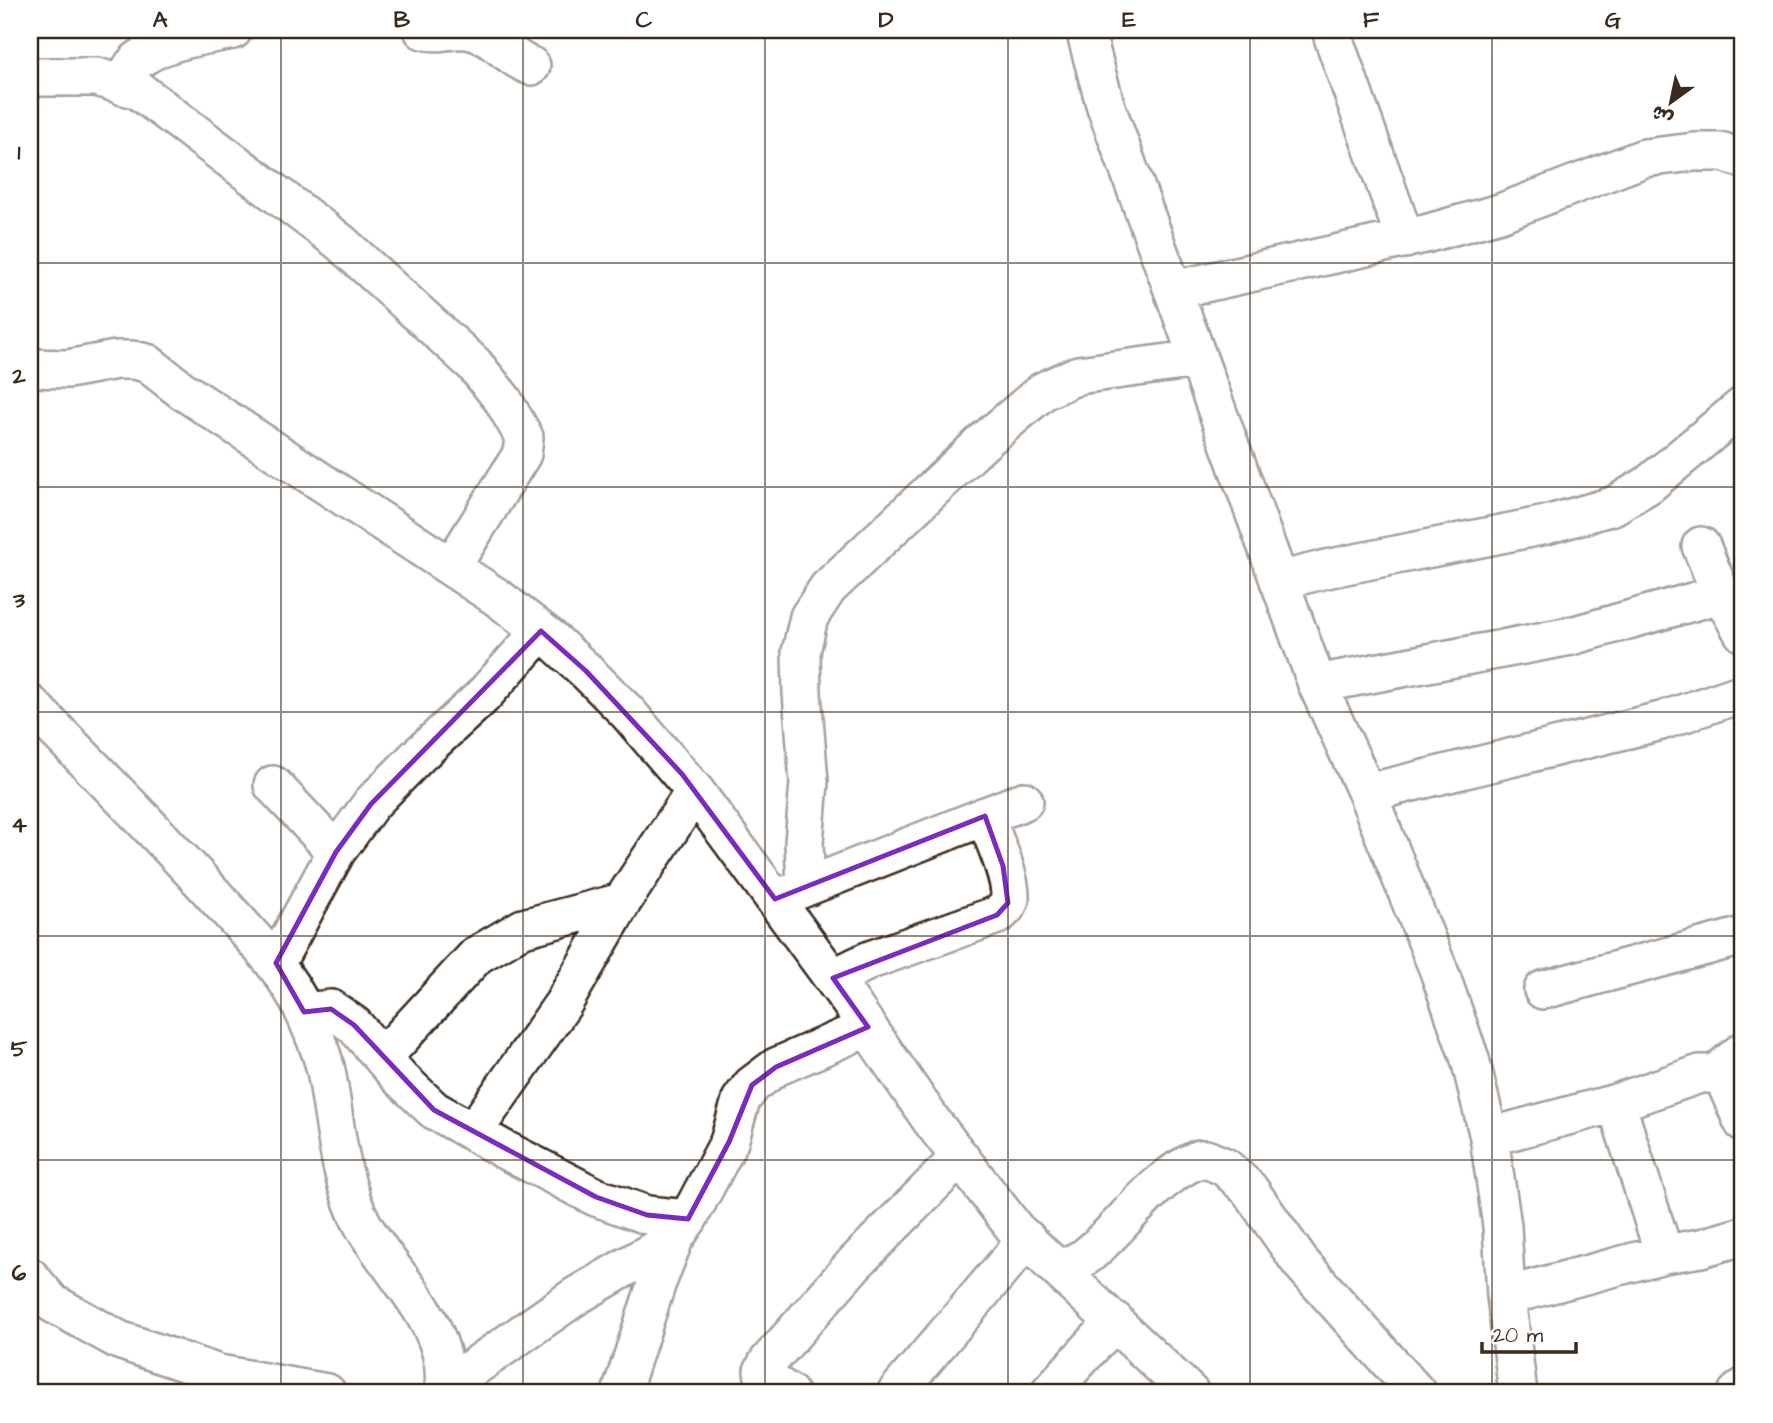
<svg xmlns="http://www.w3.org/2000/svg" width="1773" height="1423" viewBox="0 0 1773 1423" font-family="'Architects Daughter','Playpen Sans Arabic',sans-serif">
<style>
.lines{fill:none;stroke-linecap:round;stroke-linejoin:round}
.minor-casing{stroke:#3b2a1e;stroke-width:42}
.minor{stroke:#fff;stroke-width:37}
.marked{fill:none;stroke:#7b2cbf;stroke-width:5;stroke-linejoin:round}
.grid{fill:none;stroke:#3b2a1e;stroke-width:2;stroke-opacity:0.55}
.neatline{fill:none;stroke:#3b2a1e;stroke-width:2.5}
.grid-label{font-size:23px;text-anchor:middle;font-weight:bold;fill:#3b2a1e}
</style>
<rect width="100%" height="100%" fill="#fff"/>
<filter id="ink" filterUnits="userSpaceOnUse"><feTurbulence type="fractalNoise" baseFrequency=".0143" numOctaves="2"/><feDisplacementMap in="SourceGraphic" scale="14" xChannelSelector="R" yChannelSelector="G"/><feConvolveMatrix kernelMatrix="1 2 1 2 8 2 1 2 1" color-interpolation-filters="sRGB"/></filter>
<g filter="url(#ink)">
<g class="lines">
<defs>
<path id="minor" d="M423,30C439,35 452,28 467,30C492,33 508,58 531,66
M1085,30L1105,104L1317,684L1367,793L1439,971L1470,1059L1489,1137L1502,1226L1506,1296L1518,1393
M1333,37L1405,239
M30,77H97L138,90L340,242L474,364L503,400L524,437L522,454L452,566
M123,86C128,75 131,64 141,58C166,40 203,36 233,30
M1173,290L1425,234L1500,213L1644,158L1694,152H1723L1743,159
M30,368L68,369L116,360H133L147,363L183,391L498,598L550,638L586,671L628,713L695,791L853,1006L931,1120L1016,1230L1190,1393
M1701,546L1721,594L1743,633
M1279,581L1326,569L1546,525L1613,506L1648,485L1743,406
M1317,684L1571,636L1721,594
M30,704C92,767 154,829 214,895C247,932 283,966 304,1011C312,1030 322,1051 326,1071C336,1121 338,1180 363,1225C392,1276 455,1329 443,1393
M273,785L336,852
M1367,793L1661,721L1743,693
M806,887L804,843L809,782L802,693L801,652L809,617L828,588L982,443L1043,391L1078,375L1198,359
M786,895L1024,801
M276,963L336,852L371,804L419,755L482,697L541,631
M833,978L870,960L997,915C1003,911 1009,906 1010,898C1011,875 993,838 985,816
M1543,990L1743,936
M304,1012L331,1009L354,1025L400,1078L434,1110L503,1149L596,1197L647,1215L688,1219
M383,1057L477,955L523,928L622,902
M1715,1074L1743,1051
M1616,1103L1664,1254
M473,1132L563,1004L622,902L695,791
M1489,1137L1616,1103L1700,1074H1715L1725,1081L1743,1122
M1060,1270C1069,1265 1081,1261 1089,1254C1125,1224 1153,1178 1199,1159H1206L1225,1167L1249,1189L1300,1262L1417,1393
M30,1277L52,1303L119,1340L219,1374L327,1393
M1506,1296L1664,1254L1701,1248L1743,1236
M444,1388L576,1296L674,1239
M621,1393L656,1285L674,1239L688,1219L729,1142L741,1100L752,1085L776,1067L868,1027
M789,1393L764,1377L763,1371L768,1362L855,1263L960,1157
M896,1393L1027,1239
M1049,1393L1115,1321
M1737,1393L1743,1388"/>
</defs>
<!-- minor casing -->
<use href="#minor" class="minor-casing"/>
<!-- minor -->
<use href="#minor" class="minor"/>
</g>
</g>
<!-- marked area -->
<path d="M0 0H1773V1423H0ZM541,631L586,671L682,774L775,899L985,816L1003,866L1008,903L997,915L833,978L868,1027L776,1067L752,1085L729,1142L688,1219L647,1215L596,1197L434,1110L354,1025L331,1009L304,1012L276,963L336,852L371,804Z" fill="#fff" fill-opacity=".55" fill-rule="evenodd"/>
<path class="marked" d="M541,631L586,671L682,774L775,899L985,816L1003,866L1008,903L997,915L833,978L868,1027L776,1067L752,1085L729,1142L688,1219L647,1215L596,1197L434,1110L354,1025L331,1009L304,1012L276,963L336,852L371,804Z"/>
<!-- grid -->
<path class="grid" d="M281,30V1393M523,30V1393M765,30V1393M1008,30V1393M1250,30V1393M1492,30V1393M30,263H1743M30,487H1743M30,712H1743M30,936H1743M30,1160H1743"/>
<!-- margin -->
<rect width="1773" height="1423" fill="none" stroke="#fff" stroke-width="77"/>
<!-- north arrow -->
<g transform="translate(1671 102) rotate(213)" stroke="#ffffff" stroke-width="5" paint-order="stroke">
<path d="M0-5L12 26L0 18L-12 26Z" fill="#3b2a1e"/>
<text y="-10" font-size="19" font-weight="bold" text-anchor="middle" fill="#3b2a1e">ش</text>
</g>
<!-- scale -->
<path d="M1482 1342v10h94v-10" fill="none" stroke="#3b2a1e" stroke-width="3.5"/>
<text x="1493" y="1342" font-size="21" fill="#3b2a1e" stroke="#ffffff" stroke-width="5" paint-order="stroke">20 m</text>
<rect x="38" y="38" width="1696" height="1346" class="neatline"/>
<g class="grid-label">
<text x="160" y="27">A</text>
<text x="402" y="27">B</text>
<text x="644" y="27">C</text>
<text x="886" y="27">D</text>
<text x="1129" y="27">E</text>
<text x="1371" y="27">F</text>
<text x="1613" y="27">G</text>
<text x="19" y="159">1</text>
<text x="19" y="383">2</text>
<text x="19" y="607">3</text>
<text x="19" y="832">4</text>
<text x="19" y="1056">5</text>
<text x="19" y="1280">6</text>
</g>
</svg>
